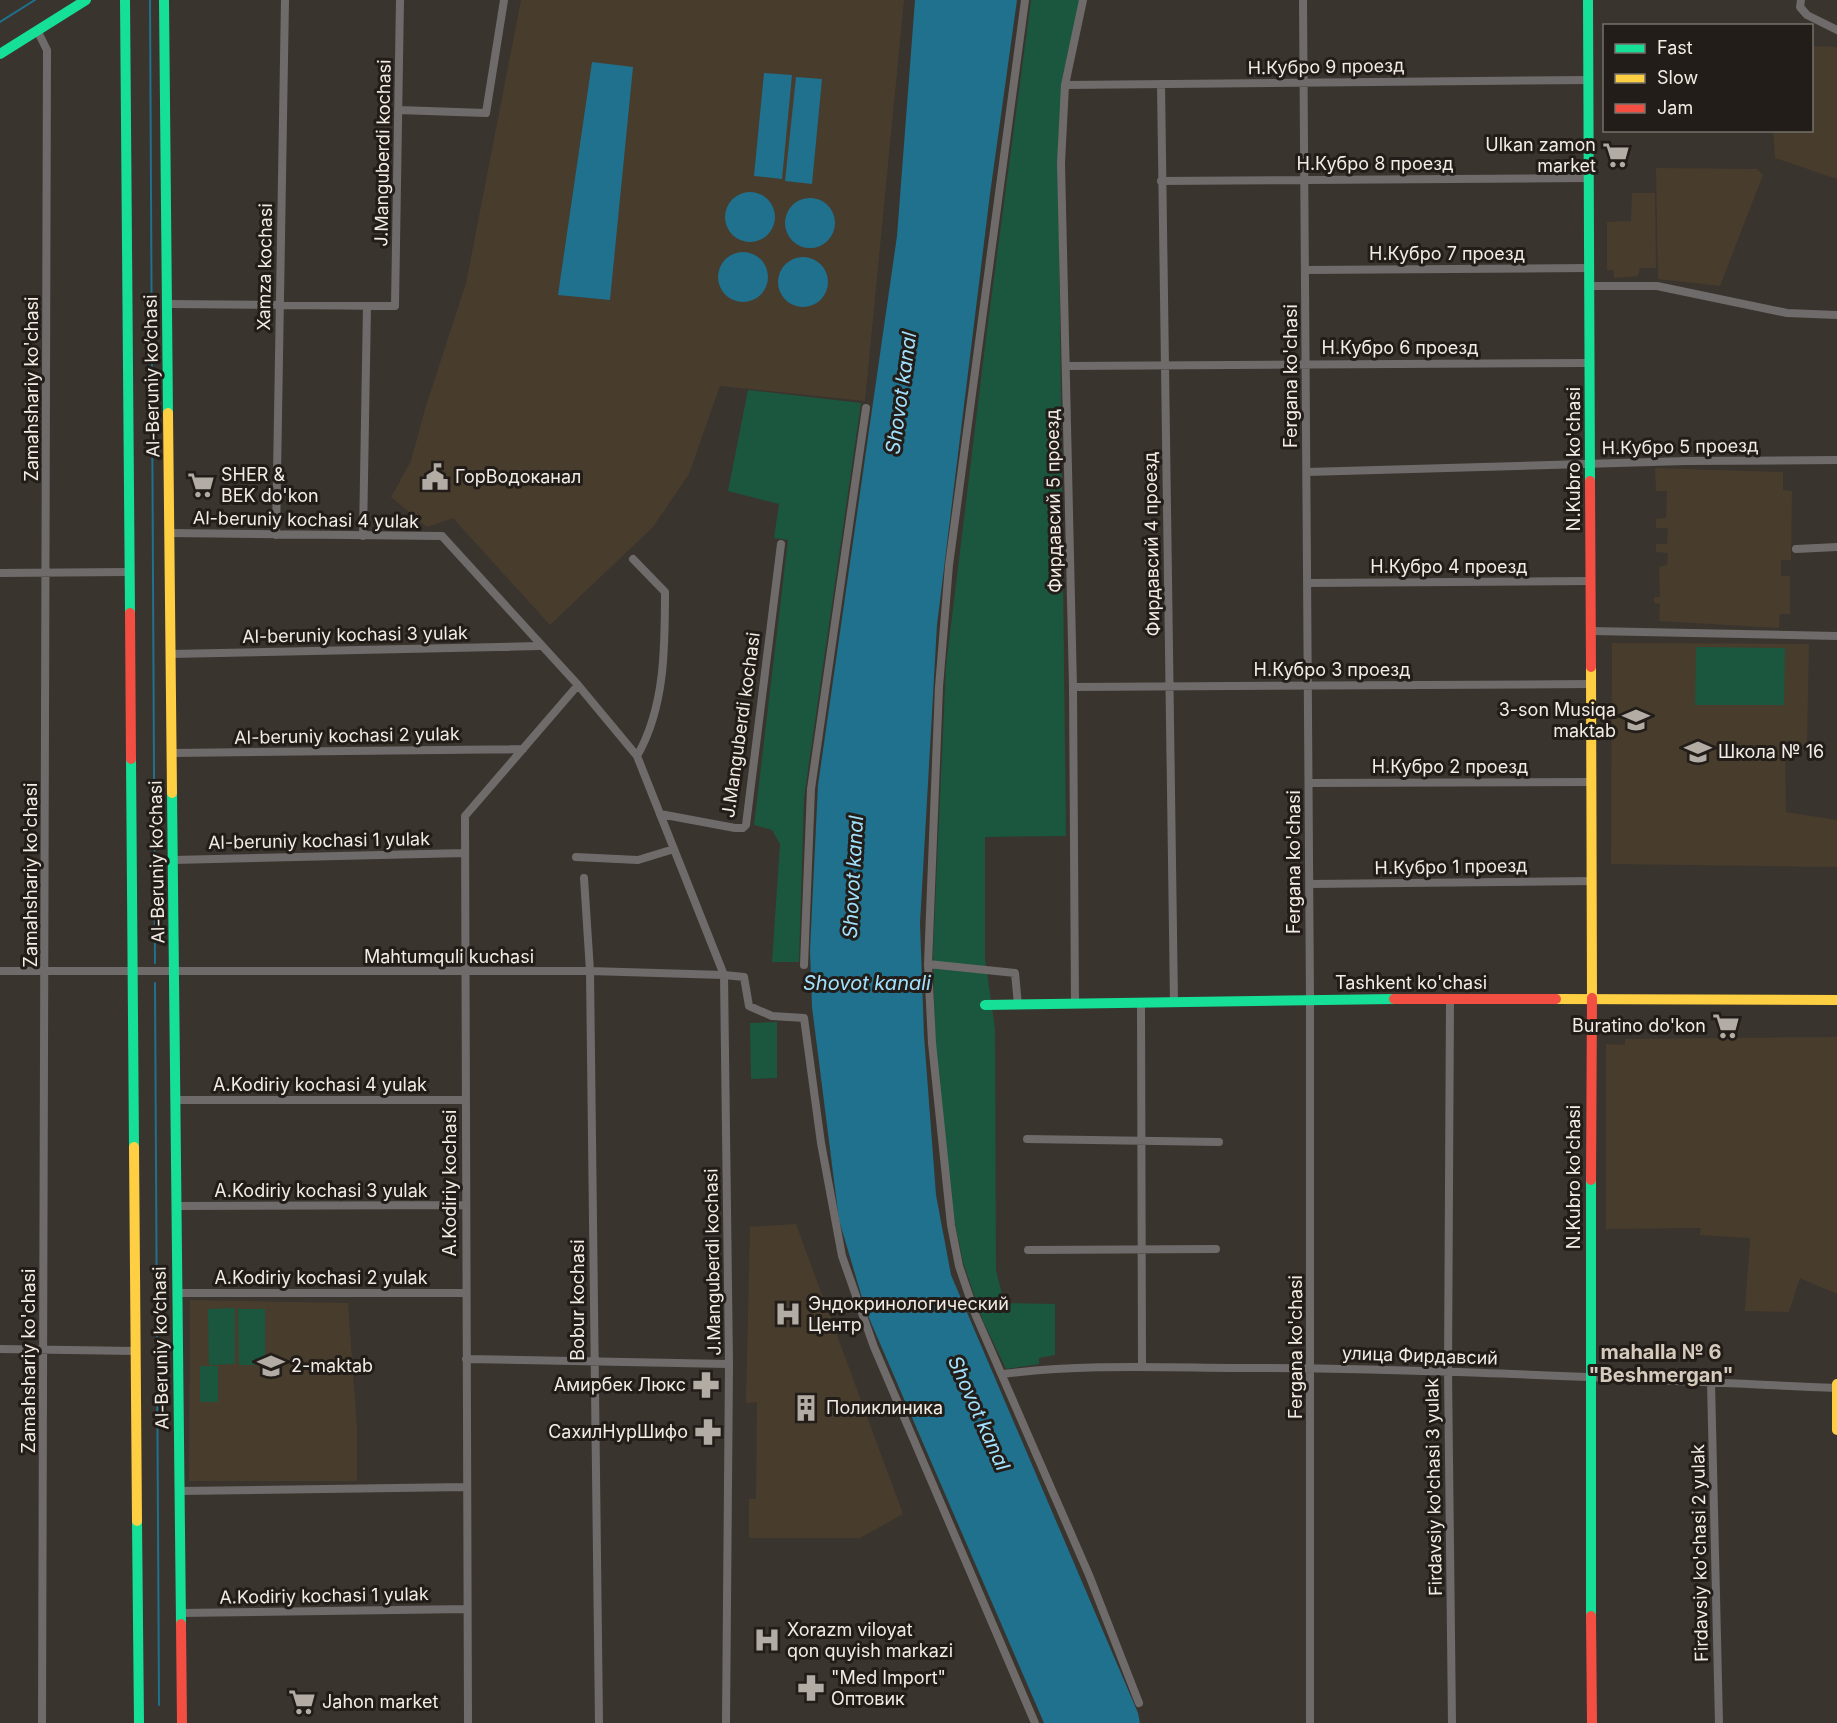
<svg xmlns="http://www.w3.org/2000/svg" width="1837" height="1723" viewBox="0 0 1837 1723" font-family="Inter,sans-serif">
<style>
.built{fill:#483c2d}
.green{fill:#1a573e}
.water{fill:#1f718e}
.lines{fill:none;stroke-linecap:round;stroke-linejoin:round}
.stream{stroke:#1f718e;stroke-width:2}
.street{stroke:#6f6b6a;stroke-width:8}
.fast{stroke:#16e098;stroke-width:10}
.slow{stroke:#ffcf43;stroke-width:10}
.jam{stroke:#f24e42;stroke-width:10}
.labels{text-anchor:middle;stroke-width:6;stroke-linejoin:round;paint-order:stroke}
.street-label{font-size:18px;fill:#f2ece5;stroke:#221d18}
.poi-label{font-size:18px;fill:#f2ece5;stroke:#221d18;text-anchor:start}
.water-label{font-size:20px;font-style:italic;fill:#a2e1fd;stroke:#221d18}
.neighbourhood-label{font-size:20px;font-weight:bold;fill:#d5cabc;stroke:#221d18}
</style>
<rect width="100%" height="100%" fill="#3a342e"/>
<!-- built -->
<path class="built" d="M521,0H904L865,401L720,386L689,474L653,527L550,625L453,518L427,527L391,497L411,461L425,409L466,283Z
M1812,46L1837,47V179L1775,158L1773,131L1812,130Z
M1656,168L1757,169L1763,175L1720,286L1658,279Z
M1632,193H1655L1656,268H1640L1638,276L1614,278L1613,270H1607V222L1631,221Z
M1655,468L1783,472V490L1792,491L1791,560H1781V576H1790V614H1780L1779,628L1659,621L1660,604L1654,603V597H1660L1659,567L1667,565L1668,553L1656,552V544H1667L1668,528H1656V519L1666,518L1667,491H1656Z
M1612,643L1809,644L1807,745L1785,746L1786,812L1837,820V867L1611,864Z
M1837,1037V1294L1800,1278L1789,1312L1745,1311L1750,1238L1700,1235L1701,1228L1606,1229V1044L1625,1045V1039Z
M796,1224L903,1514L860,1538H749V1499H756L757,1402L746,1403L750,1227Z
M190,1300L348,1303L357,1428V1481H189Z"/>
<!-- green -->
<path class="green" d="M1031,0H1081L1062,81L1058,149L1066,836L985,837V959L995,1028L996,1270L1004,1303L1055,1304V1355L1039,1358V1364L1006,1369L983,1321L963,1262L954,1218L935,1041L933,951L946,666L986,338Z
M748,390L861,403L804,798L799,962H772L780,844L772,830L754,825L788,540L774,538L779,504L728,491Z
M1696,647L1785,648L1784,705H1695Z
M777,1022V1078L751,1079L750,1023Z
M235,1308V1364L209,1365L208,1309Z
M238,1309H265V1365H239Z
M200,1366H218V1402H200Z"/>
<!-- water -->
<path class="water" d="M915,0H1017L990,194L937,625L920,923L924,1036L936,1195L951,1275L1138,1713L1140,1723H1044L866,1311L839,1220L812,1007L810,950L818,785L897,236Z
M592,62L633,67L610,300L558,295Z
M764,73L792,75L782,179L754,176Z
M796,77L822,79L812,184L785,181Z
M725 217a25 25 0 1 1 50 0a25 25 0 1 1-50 0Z
M785 223a25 25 0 1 1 50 0a25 25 0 1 1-50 0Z
M718 277a25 25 0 1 1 50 0a25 25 0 1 1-50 0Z
M778 282a25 25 0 1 1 50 0a25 25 0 1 1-50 0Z"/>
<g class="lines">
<!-- stream -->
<path class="stream" d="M150,0L155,963
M0,22L35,0
M155,983L159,1705"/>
<!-- street -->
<path class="street" d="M1303,0L1310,1000V1723
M1801,0L1800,7L1807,15L1837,30
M37,30L47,50L42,1723
M1161,84L1174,1003
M1065,85L1588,80
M398,110L486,113L504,0
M1161,181L1588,178
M1305,270L1589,268
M1589,286H1657L1787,313L1837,315
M168,304L395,306L400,0
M1066,366L1589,363
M1307,472L1686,461L1837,460
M170,533L442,536L578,685L637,756L724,975L729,1364L726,1723
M276,535L285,0
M363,536L367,306
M1796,549L1837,547
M633,559L665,592C665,647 665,708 637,756
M0,573L130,572
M1307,583L1590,581
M1591,631L1837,636
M171,654L539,646
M1073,687L1591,684
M172,753L523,749
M1309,783L1592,782
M660,814L735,828H743L746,825L781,544
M576,857L638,860L674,849
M173,860L465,853
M584,878L590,971L599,1723
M1310,884L1592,881
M928,964L932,1043L951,1225L959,1266L976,1316L1089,1575L1139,1703
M804,965L811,789L866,408
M0,971H590L724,975L744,977L749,1006L772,1016L804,1018L821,1143L842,1256L874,1347L1035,1723
M1450,998L1448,1371L1452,1723
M1141,1003L1142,1367
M1075,1004L1073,687L1061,163L1065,85L1083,0
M1018,1005L1015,973L928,964L939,687L949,565L1025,0
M176,1100H465
M1027,1139L1219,1142
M177,1206L465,1205
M1028,1250L1216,1249
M177,1293H465
M0,1349L136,1351
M466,1359L729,1364
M1003,1374C1086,1363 1172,1368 1256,1368C1450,1369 1643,1380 1837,1388
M1711,1382L1719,1723
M180,1491L466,1487
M181,1613L467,1609
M468,1723L465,816L578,685"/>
<!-- fast -->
<path class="fast" d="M125,0L130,613
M164,0L168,413
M1588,0L1590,481
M0,54L86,0
M131,759L134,1147
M172,793L181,1624
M985,1005L1394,999
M1591,1180V1616
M137,1521L139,1723"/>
<!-- slow -->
<path class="slow" d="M168,413L172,793
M1591,667L1592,998
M1556,999L1837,1000
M134,1147L137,1521
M1837,1384V1430"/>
<!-- jam -->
<path class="jam" d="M1590,481L1591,667
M130,613L131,759
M1394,999H1556
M1591,1180L1592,998
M1591,1616L1592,1723
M181,1624L182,1723"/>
</g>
<!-- icons -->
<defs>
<symbol id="supermarket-bare" viewBox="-9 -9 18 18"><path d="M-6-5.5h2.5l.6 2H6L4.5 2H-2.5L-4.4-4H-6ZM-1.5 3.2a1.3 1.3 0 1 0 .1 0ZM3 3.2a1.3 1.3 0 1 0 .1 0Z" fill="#b2aca5" stroke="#221d18" stroke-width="2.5" paint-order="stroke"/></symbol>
<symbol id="civic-bare" viewBox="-9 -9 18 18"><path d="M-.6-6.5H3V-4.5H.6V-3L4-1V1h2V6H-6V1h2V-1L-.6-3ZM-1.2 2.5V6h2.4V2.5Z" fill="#b2aca5" stroke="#221d18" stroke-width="2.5" paint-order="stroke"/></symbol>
<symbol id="school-bare" viewBox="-9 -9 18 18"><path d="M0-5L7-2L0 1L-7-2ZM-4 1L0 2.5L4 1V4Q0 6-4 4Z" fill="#b2aca5" stroke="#221d18" stroke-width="2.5" paint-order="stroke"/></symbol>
<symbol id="hospital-bare" viewBox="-9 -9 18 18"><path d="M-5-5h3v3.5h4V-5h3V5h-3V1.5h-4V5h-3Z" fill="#b2aca5" stroke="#221d18" stroke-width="2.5" paint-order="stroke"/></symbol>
<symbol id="pharmacy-bare" viewBox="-9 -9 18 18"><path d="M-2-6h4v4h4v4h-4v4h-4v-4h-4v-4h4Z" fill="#b2aca5" stroke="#221d18" stroke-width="2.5" paint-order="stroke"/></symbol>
<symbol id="building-bare" viewBox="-9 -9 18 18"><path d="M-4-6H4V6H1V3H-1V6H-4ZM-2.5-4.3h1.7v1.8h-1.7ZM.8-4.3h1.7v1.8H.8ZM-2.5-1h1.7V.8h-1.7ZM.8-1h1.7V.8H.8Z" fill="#b2aca5" stroke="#221d18" stroke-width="2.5" paint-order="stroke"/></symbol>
</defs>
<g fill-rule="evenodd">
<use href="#supermarket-bare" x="1597" y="136" width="38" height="38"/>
<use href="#civic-bare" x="416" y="458" width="38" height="38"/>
<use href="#supermarket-bare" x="182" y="466" width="38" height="38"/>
<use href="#school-bare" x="1617" y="701" width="38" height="38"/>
<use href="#school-bare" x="1679" y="733" width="38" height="38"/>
<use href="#supermarket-bare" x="1707" y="1007" width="38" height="38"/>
<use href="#hospital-bare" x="769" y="1295" width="38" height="38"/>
<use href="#school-bare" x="252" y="1347" width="38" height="38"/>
<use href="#pharmacy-bare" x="687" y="1366" width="38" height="38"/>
<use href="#building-bare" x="787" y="1389" width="38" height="38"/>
<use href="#pharmacy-bare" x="689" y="1413" width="38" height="38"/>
<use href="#hospital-bare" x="748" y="1621" width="38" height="38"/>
<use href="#pharmacy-bare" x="792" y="1669" width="38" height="38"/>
<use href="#supermarket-bare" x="283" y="1683" width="38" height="38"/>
</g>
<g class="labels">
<!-- street labels -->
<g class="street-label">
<text transform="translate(1326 67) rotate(-1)" y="6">Н.Кубро 9 проезд</text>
<text transform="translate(383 153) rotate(-89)" y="6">J.Manguberdi kochasi</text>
<text x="1375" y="170">Н.Кубро 8 проезд</text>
<text x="1447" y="260">Н.Кубро 7 проезд</text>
<text transform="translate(265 267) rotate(-89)" y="6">Xamza kochasi</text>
<text x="1400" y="354">Н.Кубро 6 проезд</text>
<text transform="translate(152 376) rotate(-91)" y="6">Al-Beruniy ko’chasi</text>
<text transform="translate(1291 376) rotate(-90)" y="6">Fergana ko'chasi</text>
<text transform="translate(32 389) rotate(-90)" y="6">Zamahshariy ko'chasi</text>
<text transform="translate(1680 447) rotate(-1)" y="6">Н.Кубро 5 проезд</text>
<text transform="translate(1574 459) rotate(-90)" y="6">N.Kubro ko'chasi</text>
<text transform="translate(1054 501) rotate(-91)" y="6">Фирдавсий 5 проезд</text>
<text transform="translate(306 520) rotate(1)" y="6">Al-beruniy kochasi 4 yulak</text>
<text transform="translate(1152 544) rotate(-91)" y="6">Фирдавсий 4 проезд</text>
<text x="1449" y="573">Н.Кубро 4 проезд</text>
<text transform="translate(355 635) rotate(-1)" y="6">Al-beruniy kochasi 3 yulak</text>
<text x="1332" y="676">Н.Кубро 3 проезд</text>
<text transform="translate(741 725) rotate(-82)" y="6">J.Manguberdi kochasi</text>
<text transform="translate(347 736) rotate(-1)" y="6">Al-beruniy kochasi 2 yulak</text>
<text x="1450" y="773">Н.Кубро 2 проезд</text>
<text transform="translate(319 841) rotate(-1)" y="6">Al-beruniy kochasi 1 yulak</text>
<text transform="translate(157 862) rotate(-91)" y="6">Al-Beruniy ko’chasi</text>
<text transform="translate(1294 862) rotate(-90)" y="6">Fergana ko'chasi</text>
<text transform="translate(1451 867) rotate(-1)" y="6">Н.Кубро 1 проезд</text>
<text transform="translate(31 875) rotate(-90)" y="6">Zamahshariy ko'chasi</text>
<text x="449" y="963">Mahtumquli kuchasi</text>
<text x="1411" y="989">Tashkent ko'chasi</text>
<text x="320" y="1091">A.Kodiriy kochasi 4 yulak</text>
<text transform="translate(1574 1177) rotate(-90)" y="6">N.Kubro ko'chasi</text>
<text transform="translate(450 1183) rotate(-90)" y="6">A.Kodiriy kochasi</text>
<text x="321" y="1197">A.Kodiriy kochasi 3 yulak</text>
<text transform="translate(713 1262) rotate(-91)" y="6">J.Manguberdi kochasi</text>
<text x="321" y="1284">A.Kodiriy kochasi 2 yulak</text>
<text transform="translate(578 1300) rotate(-90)" y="6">Bobur kochasi</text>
<text transform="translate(1296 1347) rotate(-90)" y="6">Fergana ko'chasi</text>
<text transform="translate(161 1348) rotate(-91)" y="6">Al-Beruniy ko’chasi</text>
<text transform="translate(1420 1356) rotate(2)" y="6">улица Фирдавсий</text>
<text transform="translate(29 1361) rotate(-90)" y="6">Zamahshariy ko'chasi</text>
<text transform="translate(1434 1487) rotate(-91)" y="6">Firdavsiy ko'chasi 3 yulak</text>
<text transform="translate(1700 1553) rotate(-91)" y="6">Firdavsiy ko'chasi 2 yulak</text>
<text transform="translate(324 1596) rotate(-1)" y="6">A.Kodiriy kochasi 1 yulak</text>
</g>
<!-- poi labels -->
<g class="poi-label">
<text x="1596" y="151" text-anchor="end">Ulkan zamon<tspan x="1596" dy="21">market</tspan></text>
<text x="221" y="481">SHER &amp;<tspan x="221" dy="21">BEK do'kon</tspan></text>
<text x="455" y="483">ГорВодоканал</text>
<text x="1616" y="716" text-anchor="end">3-son Musiqa<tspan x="1616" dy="21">maktab</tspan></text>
<text x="1718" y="758">Школа № 16</text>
<text x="1706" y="1032" text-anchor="end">Buratino do'kon</text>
<text x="808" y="1310">Эндокринологический<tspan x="808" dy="21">Центр</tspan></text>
<text x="291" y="1372">2-maktab</text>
<text x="686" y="1391" text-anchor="end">Амирбек Люкс</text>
<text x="826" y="1414">Поликлиника</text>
<text x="688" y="1438" text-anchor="end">СахилНурШифо</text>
<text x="787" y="1636">Xorazm viloyat<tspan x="787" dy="21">qon quyish markazi</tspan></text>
<text x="831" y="1684">"Med Import"<tspan x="831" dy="21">Оптовик</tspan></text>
<text x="322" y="1708">Jahon market</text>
</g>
<!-- water labels -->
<g class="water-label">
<text transform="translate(901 393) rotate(-82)" y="7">Shovot kanal</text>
<text transform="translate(853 877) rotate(-87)" y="7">Shovot kanal</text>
<text x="867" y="990">Shovot kanali</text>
<text transform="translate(979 1413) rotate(66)" y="7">Shovot kanal</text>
</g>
<!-- neighbourhood labels -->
<g class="neighbourhood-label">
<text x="1661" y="1359">mahalla № 6<tspan x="1661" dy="23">"Beshmergan"</tspan></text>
</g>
</g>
<!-- legend -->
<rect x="1603" y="24" width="210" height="108" fill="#221d18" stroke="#75706a" stroke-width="1.5"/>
<rect x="1615" y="44" width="30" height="9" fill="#16e098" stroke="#75706a" stroke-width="1.5"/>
<text x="1657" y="54" font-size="18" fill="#f2ece5">Fast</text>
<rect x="1615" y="74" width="30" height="9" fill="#ffcf43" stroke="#75706a" stroke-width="1.5"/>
<text x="1657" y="84" font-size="18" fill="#f2ece5">Slow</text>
<rect x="1615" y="104" width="30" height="9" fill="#f24e42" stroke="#75706a" stroke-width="1.5"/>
<text x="1657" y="114" font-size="18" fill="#f2ece5">Jam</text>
</svg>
